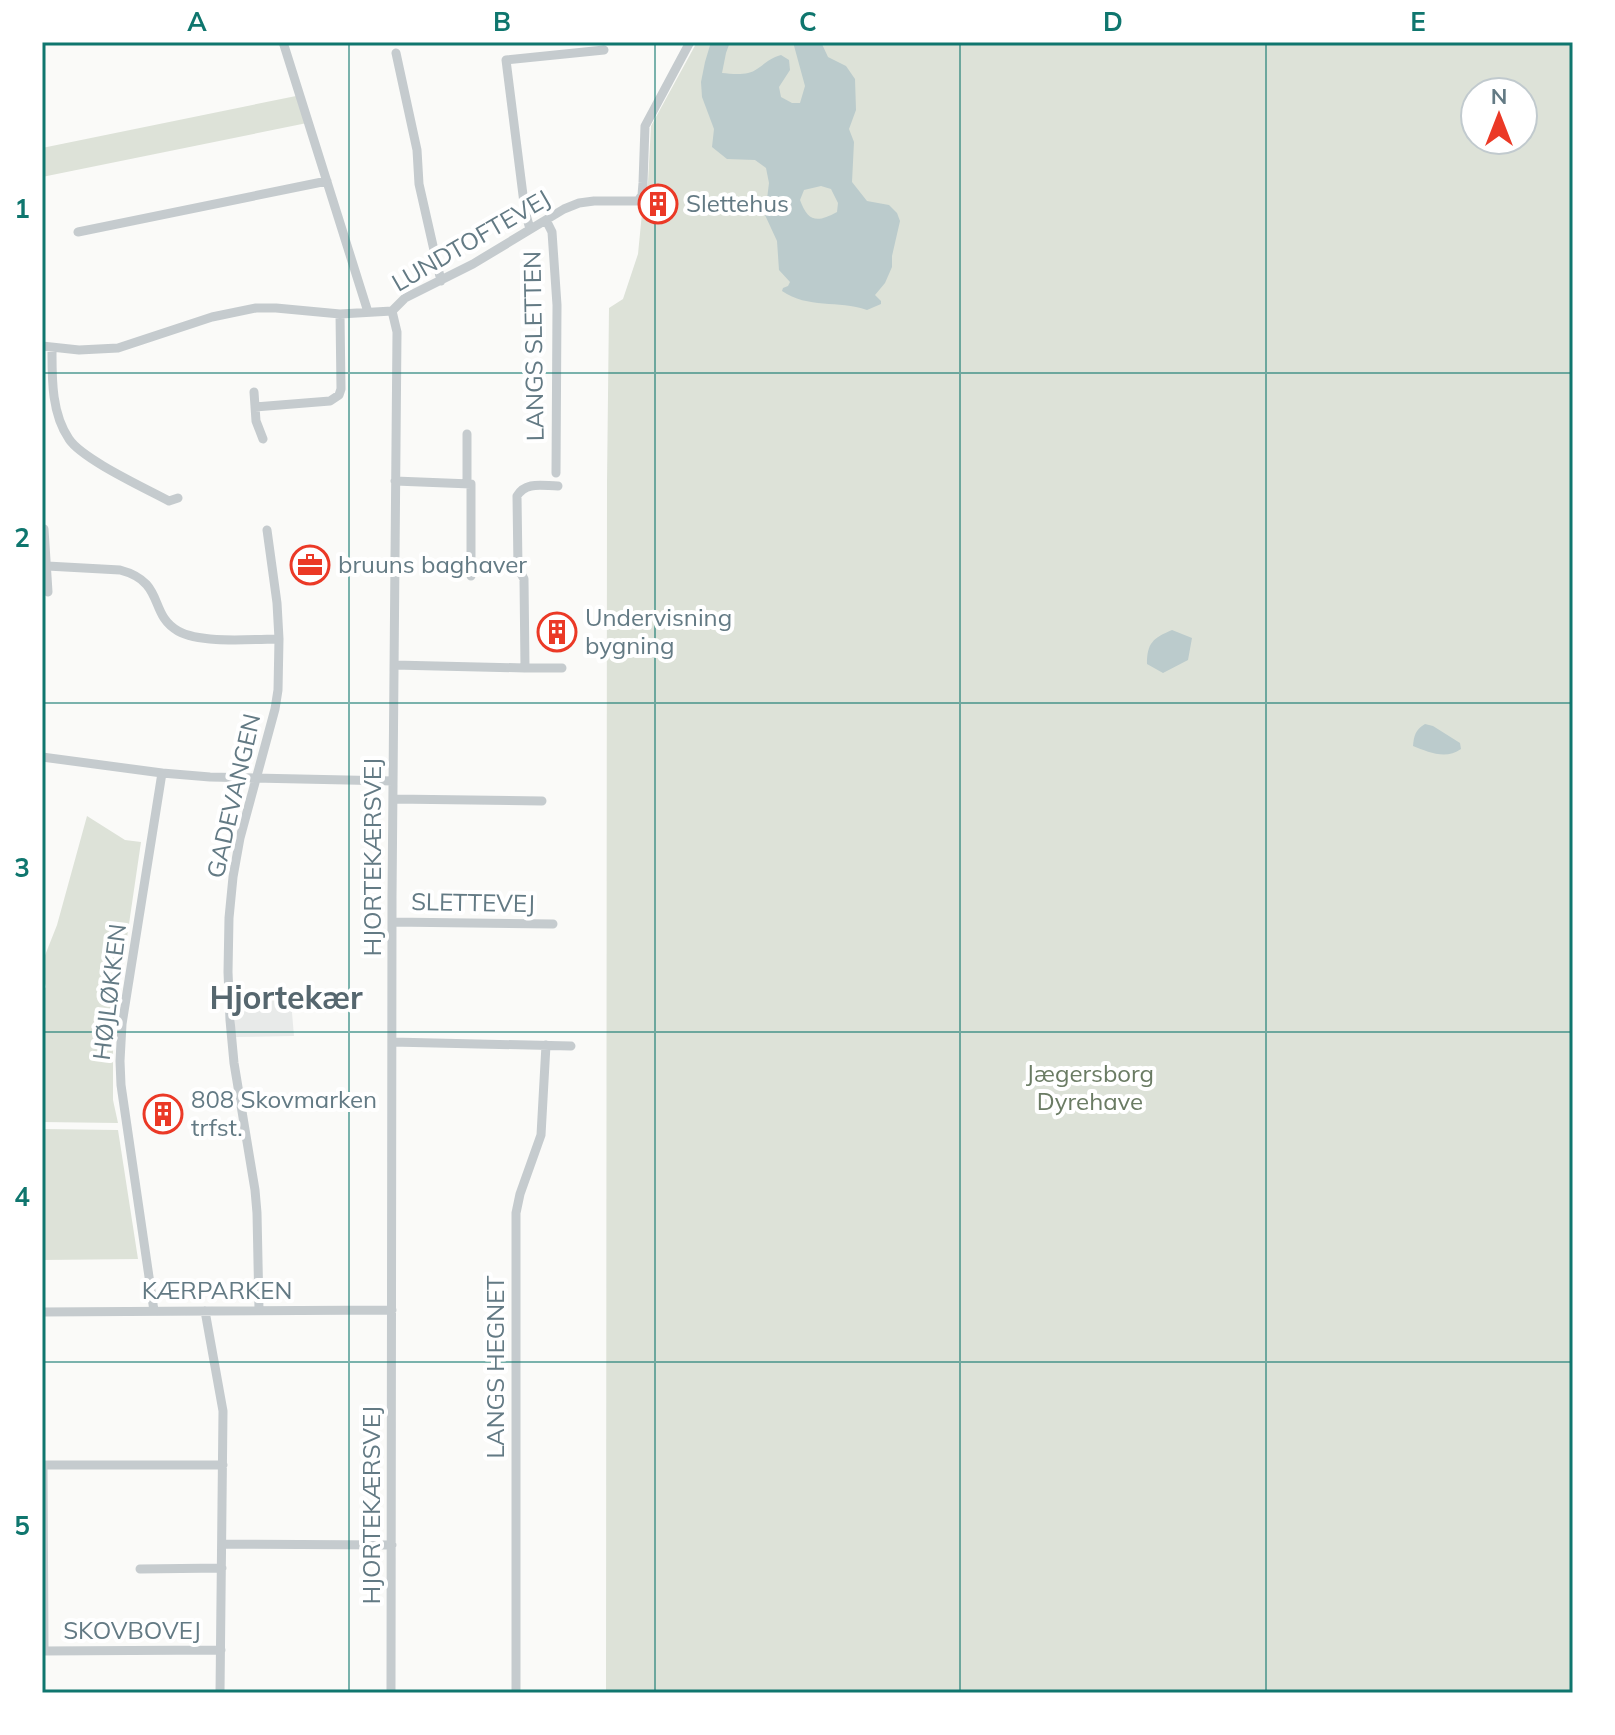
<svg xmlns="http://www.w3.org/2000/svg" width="1615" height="1735" viewBox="0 0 1615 1735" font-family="Mulish,sans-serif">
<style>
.built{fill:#e8eae9}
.green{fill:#dde2d8;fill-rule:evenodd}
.water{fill:#bbcbcc;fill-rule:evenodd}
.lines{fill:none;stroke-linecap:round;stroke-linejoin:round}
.minor{stroke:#c5cbce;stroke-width:9}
.grid{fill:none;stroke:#0f766e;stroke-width:2;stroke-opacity:0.55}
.labels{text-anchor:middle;stroke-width:8;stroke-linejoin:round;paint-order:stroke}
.poi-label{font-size:24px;fill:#637a84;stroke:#fff;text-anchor:start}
.street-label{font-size:24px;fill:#637a84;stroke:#fff}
.park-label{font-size:24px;fill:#6a7b63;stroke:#fff}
.district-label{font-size:32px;font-weight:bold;fill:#56676f;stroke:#fff}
.neatline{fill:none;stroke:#0f766e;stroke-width:3}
.grid-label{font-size:26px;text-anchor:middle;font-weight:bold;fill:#0f766e}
</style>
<rect width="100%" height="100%" fill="#fafaf8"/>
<!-- built -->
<path class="built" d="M235,1000L291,1001L294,1036L235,1037Z"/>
<!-- green -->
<path class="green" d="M697,42H1573V1693H606L607,482L609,308L623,299L638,254L642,213L648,182L651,126ZM1475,92H1523V140H1475Z
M296,96L307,123L42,177V148Z
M87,816L125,840L141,842L113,1033V1100L118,1123L42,1122V992L46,987L42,973V963L57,925Z
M42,1129L118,1130L138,1259L42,1260Z"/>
<!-- water -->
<path class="water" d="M711,42H730L726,53L722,73C733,74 748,76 757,69C766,63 770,58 781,55L789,60L790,70L779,87L781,97L792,103H800L805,86L793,42H821L828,57L846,66L855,79L856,110L849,129L854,142L852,182L867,201L889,205L897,213L900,221L892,256V267L885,283L875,295L881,301V304L867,310C838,300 808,309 782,291L783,288L788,286L790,282L779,270L777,241L765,215L769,183L766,168L755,160L727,159L712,147L714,129L702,97L701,82L705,62ZM821,186L831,189L838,203L837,212C817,223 808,222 800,200L804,190Z
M1172,630L1192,638L1188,660L1163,673L1147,664C1147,643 1153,638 1172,630Z
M1425,724L1433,726L1460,743L1461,749C1446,760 1428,752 1413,746C1414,736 1415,730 1425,724Z"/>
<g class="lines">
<!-- minor -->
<path class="minor" d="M283,42L368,312
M396,53L417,150L419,184L441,281
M546,220L552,232L557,305L556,473
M530,229L525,211L506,60L604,50
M78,232L327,181
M42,346L79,350L118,348L212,317L256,308H276L340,314L392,311L405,298L473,264L564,209L579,203L594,201H638L642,195L643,183L645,126L690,42
M52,348C52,377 51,413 69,439C82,459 145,488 169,501L178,498
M254,392L256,421L263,439
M255,407L330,401L339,395L341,389L340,314
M467,434V482
M395,481L471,484V576
M44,529L48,592
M47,566L120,570C166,582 148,614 178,631C201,644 253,639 279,639
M394,665L525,668L524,579L518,568L517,496C526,481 543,486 558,486
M525,668H562
M42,757L162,773L210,777L393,781
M393,799L542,801
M392,922L553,924
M392,1042L571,1046
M259,1310L257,1213L255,1190L234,1063L230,1020L228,972L229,918L233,877L240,838L275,709L278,690L279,639L277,603L267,530
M154,1311L121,1085L120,1061L122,1024L162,773
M205,1311L223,1411L220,1693
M42,1312L392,1310
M42,1465H223
M43,1465L44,1651
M223,1544L392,1545
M140,1569L222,1568
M42,1651L221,1650
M391,1693L392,899L397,332L392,311
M516,1693V1213L520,1194L541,1135L546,1045"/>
</g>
<!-- grid -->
<path class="grid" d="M349,42V1693M655,42V1693M960,42V1693M1266,42V1693M42,373H1573M42,703H1573M42,1032H1573M42,1362H1573"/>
<!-- icons -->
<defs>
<symbol id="building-ring" viewBox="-11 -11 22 22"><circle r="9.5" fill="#fff" stroke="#eb3926" stroke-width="1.5"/><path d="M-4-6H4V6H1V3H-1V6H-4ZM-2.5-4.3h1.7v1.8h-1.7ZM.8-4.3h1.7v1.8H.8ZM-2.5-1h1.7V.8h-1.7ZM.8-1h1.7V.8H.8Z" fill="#eb3926"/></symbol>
<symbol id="office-ring" viewBox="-11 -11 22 22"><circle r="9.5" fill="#fff" stroke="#eb3926" stroke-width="1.5"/><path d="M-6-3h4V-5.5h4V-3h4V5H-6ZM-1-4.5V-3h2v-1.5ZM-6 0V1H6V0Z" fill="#eb3926"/></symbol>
</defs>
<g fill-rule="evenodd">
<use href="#building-ring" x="636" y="182" width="44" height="44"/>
<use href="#office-ring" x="288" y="543" width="44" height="44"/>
<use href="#building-ring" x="535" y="610" width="44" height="44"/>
<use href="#building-ring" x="141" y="1092" width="44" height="44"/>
</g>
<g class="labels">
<!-- poi labels -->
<g class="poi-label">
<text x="686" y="212">Slettehus</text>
<text x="338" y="573">bruuns baghaver</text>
<text x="585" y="626">Undervisning<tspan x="585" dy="28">bygning</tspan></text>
<text x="191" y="1108">808 Skovmarken<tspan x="191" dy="28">trfst.</tspan></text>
</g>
<!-- street labels -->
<g class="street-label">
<text transform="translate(471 241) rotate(-30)" y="8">LUNDTOFTEVEJ</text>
<text transform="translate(534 346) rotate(-91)" y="8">LANGS SLETTEN</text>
<text transform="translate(234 796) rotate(-77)" y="8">GADEVANGEN</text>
<text transform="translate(373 857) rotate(-90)" y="8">HJORTEKÆRSVEJ</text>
<text transform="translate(473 903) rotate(1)" y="8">SLETTEVEJ</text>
<text transform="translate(110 992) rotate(-83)" y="8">HØJLØKKEN</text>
<text x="217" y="1299">KÆRPARKEN</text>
<text transform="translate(496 1367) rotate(-90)" y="8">LANGS HEGNET</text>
<text transform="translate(372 1505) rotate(-90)" y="8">HJORTEKÆRSVEJ</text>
<text x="132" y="1639">SKOVBOVEJ</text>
</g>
<!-- park labels -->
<g class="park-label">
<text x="1090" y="1082">Jægersborg<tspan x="1090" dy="28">Dyrehave</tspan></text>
</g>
<!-- district labels -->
<g class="district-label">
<text x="286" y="1009">Hjortekær</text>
</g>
</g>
<!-- border -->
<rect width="1615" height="1735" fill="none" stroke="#ffffff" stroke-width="88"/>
<!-- north arrow -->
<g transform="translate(1499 116)"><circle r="38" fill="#ffffff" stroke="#c1cace" stroke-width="2"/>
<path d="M0-6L14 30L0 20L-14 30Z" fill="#eb3926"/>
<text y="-12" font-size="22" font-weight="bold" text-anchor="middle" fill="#637a84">N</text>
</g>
<rect x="44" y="44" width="1527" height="1647" class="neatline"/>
<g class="grid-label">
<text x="197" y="31">A</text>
<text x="502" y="31">B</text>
<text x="808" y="31">C</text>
<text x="1113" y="31">D</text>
<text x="1418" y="31">E</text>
<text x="22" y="218">1</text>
<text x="22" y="547">2</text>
<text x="22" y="877">3</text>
<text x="22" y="1206">4</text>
<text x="22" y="1535">5</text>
</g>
</svg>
